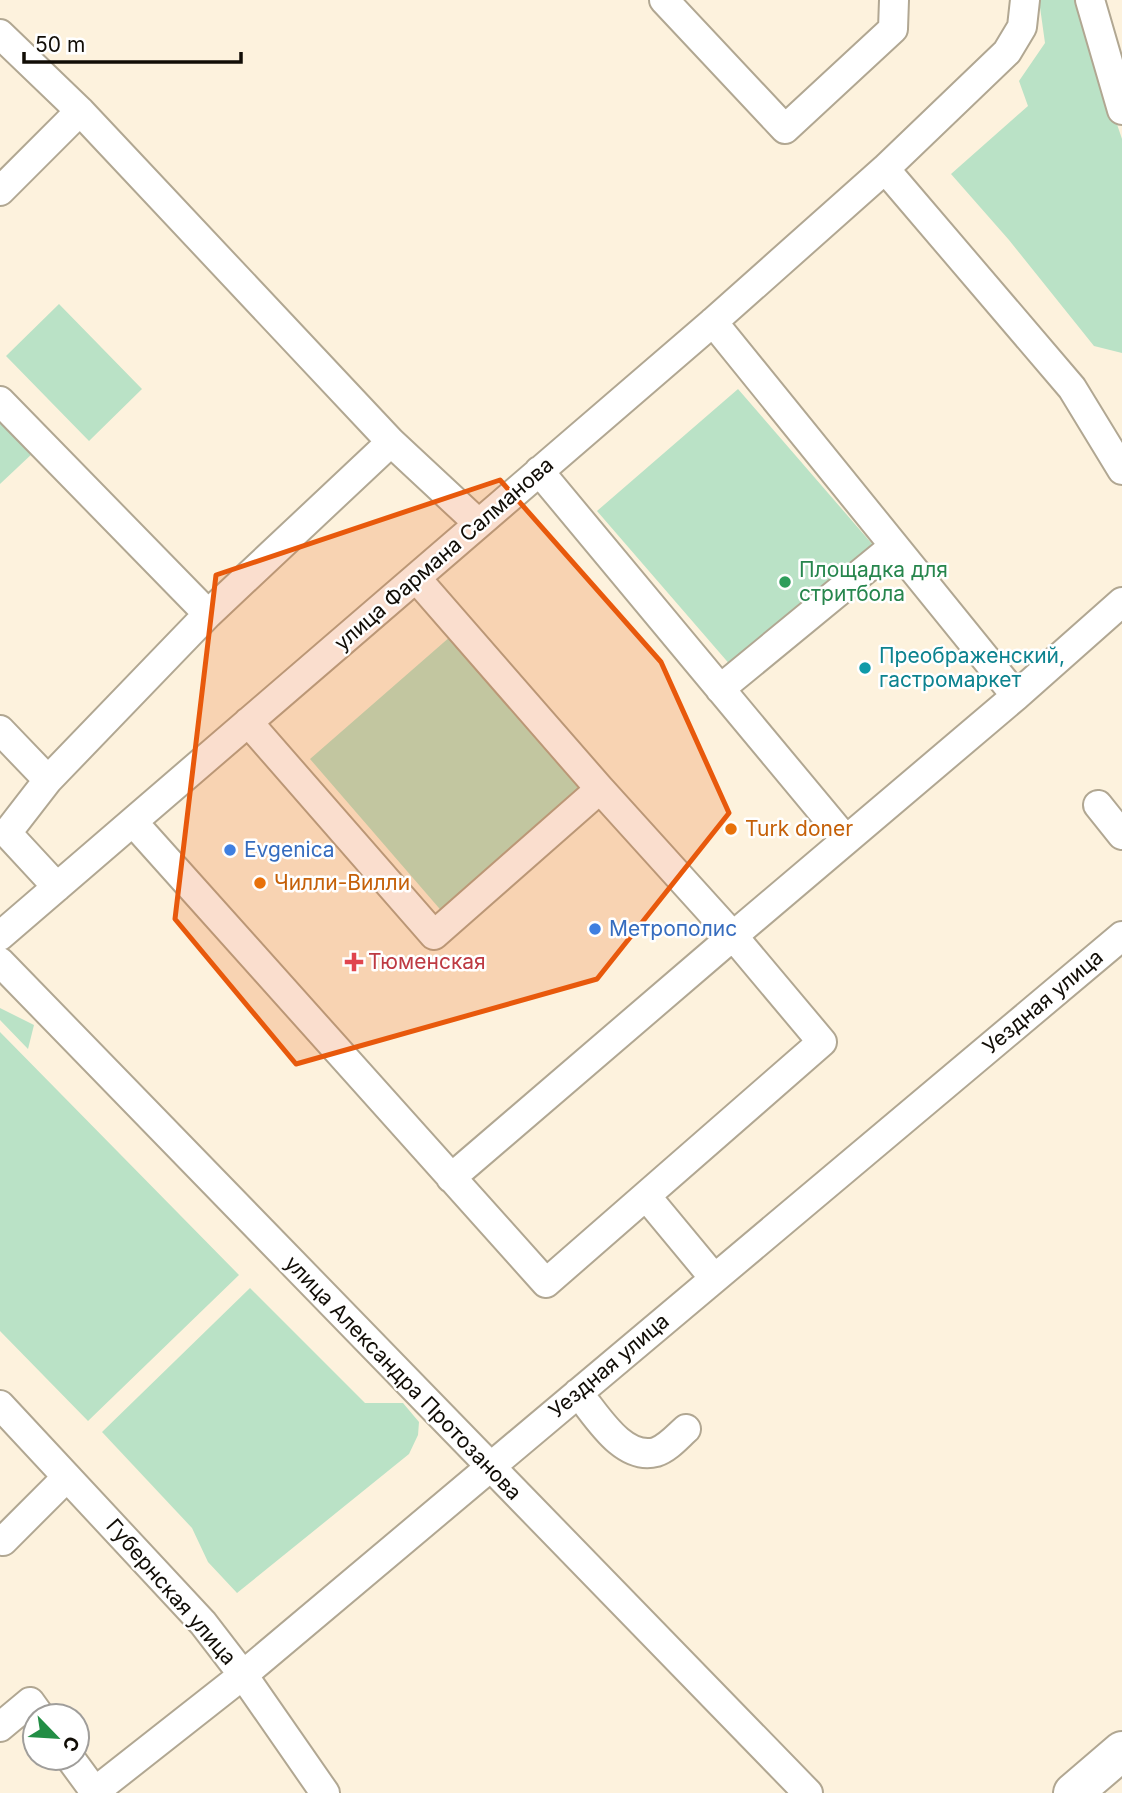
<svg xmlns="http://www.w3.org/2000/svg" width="1122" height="1793" viewBox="0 0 1122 1793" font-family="Inter,sans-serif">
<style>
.green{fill:#bae2c6}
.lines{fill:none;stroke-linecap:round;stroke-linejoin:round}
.minor-casing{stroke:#b1a792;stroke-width:32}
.highway-casing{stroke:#b1a792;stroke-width:42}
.minor{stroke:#fff;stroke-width:28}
.highway{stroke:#fff;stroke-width:38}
.marked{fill:#e8590c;fill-opacity:0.2;stroke:#e8590c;stroke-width:5;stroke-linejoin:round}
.leisure-dot{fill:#2e9e5b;stroke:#fff;stroke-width:2.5}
.culture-dot{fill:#0f9aa8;stroke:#fff;stroke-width:2.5}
.food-dot{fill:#e8710a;stroke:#fff;stroke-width:2.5}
.shop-dot{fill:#3f7fe0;stroke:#fff;stroke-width:2.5}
.health-dot{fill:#e0444e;stroke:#fff;stroke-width:2.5}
.labels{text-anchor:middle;stroke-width:5;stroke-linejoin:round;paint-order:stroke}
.street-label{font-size:21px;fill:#110d06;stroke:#fff}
.leisure-label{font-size:21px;fill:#27864d;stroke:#fff;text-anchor:start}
.culture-label{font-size:21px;fill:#0d838f;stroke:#fff;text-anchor:start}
.food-label{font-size:21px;fill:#c56008;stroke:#fff;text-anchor:start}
.shop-label{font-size:21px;fill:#366cbe;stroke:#fff;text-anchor:start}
.health-label{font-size:21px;fill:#be3a42;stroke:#fff;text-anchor:start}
</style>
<rect width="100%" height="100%" fill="#fdf2dd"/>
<!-- green -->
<path class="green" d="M1039,0H1075L1122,139V353L1094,346L1009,240L951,174L1028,106L1019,81L1045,43Z
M59,304L142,389L89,441L6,356Z
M738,389L873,545L732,667L597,511Z
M0,416L34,452L0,484Z
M451,636L586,792L445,915L310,759Z
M0,1008L34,1025L28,1049L0,1020Z
M0,1032L239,1275L88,1421L0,1331Z
M250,1288L365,1403H403L419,1422L418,1435L409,1454L237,1593L208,1562L192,1528L102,1432Z"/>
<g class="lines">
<defs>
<path id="minor" d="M664,0L785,129L893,29L894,0
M1025,0L1022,27L1007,52L885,169L1072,388L1122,470
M1090,0L1122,110
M0,34L80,111L391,442L478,523
M0,191L80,111
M713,322L1016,696
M0,401L208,614
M539,471L846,840
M720,689L894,546
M248,722L434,935L600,789L416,578
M0,730L48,780
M600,789L733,936L1016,696L1122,602
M1098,805L1122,835
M133,822L546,1283L822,1042L733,936L451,1178
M57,887L7,833L48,780L208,614L391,442
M0,936L713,322L885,169
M0,962L808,1793
M646,1196L714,1278
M578,1393C596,1414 622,1461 656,1452C668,1448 678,1436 686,1429
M0,1405L203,1623L243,1675L325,1793
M3,1541L67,1477
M0,1727L30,1702L40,1716
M70,1758L95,1792
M93,1793L243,1675L1122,936"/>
<path id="highway" d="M1073,1793L1122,1751"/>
</defs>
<!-- minor casing -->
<use href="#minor" class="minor-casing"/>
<!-- highway casing -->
<use href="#highway" class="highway-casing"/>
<!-- minor -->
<use href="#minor" class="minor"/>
<!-- highway -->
<use href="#highway" class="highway"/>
</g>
<!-- marked area -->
<path class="marked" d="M500,480L661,662L729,813L597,979L296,1064L175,919L216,575Z"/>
<!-- markers -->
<circle class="leisure-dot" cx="785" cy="582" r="7"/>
<circle class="culture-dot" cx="865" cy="668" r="7"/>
<g class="food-dot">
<circle cx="731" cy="829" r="7"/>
<circle cx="260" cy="883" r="7"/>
</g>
<g class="shop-dot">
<circle cx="230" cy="850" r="7"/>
<circle cx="595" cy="929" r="7"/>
</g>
<path class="health-dot" d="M350.5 951.5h7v7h7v7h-7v7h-7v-7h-7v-7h7z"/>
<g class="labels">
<!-- street labels -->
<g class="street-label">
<text transform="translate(444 554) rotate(-41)" y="7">улица Фармана Салманова</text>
<text transform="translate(1043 1002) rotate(-40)" y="7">Уездная улица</text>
<text transform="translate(609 1366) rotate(-40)" y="7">Уездная улица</text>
<text transform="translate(403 1378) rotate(46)" y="7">улица Александра Протозанова</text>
<text transform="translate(171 1592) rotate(49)" y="7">Губернская улица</text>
</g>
<!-- leisure labels -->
<g class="leisure-label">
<text x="799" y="577">Площадка для<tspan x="799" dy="24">стритбола</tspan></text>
</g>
<!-- culture labels -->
<g class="culture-label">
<text x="879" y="663">Преображенский,<tspan x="879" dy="24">гастромаркет</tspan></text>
</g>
<!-- food labels -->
<g class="food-label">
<text x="745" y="836">Turk doner</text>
<text x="274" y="890">Чилли-Вилли</text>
</g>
<!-- shop labels -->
<g class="shop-label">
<text x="244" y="857">Evgenica</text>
<text x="609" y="936">Метрополис</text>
</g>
<!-- health labels -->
<g class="health-label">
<text x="368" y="969">Тюменская</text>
</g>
</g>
<!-- north arrow -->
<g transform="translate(56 1737) rotate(115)"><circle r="33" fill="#ffffff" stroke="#a09e9b" stroke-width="2"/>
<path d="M0-5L12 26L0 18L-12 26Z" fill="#228e45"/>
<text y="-10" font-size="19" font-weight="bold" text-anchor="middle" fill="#110d06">С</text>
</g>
<!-- scale -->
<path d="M24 52v10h217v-10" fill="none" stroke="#110d06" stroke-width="3.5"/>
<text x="35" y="52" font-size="21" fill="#110d06" stroke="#ffffff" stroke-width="5" paint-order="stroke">50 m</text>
</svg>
